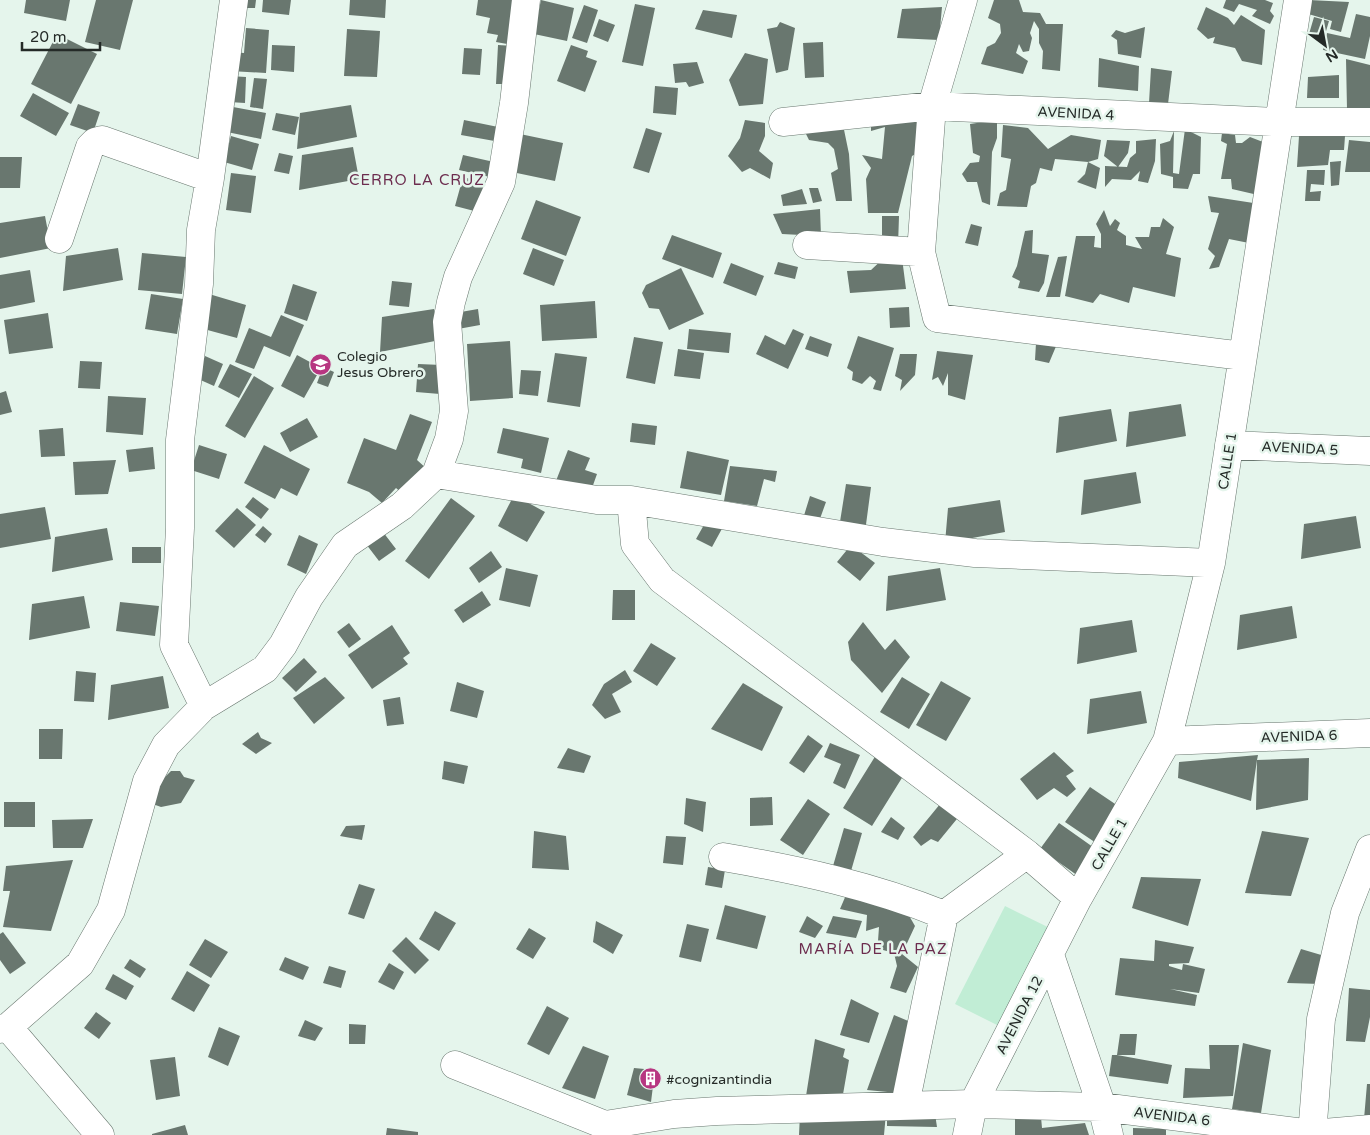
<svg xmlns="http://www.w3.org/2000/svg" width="1370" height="1135" viewBox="0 0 1370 1135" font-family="'Varela Round',sans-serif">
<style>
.green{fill:#c1edd5}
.building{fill:#69776f}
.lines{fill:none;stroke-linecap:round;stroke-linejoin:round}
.minor-casing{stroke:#69776f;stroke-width:29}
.minor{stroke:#fff;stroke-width:28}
.labels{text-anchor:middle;stroke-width:5;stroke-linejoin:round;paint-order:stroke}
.street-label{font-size:14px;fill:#242a27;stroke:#e5f5ec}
.poi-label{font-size:14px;fill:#242a27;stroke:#e5f5ec;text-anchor:start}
.neighbourhood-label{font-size:15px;letter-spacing:1px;fill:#6c2c4e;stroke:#e5f5ec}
</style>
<rect width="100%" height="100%" fill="#e5f5ec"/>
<!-- green -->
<path class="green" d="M1005,906L1062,934L1011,1032L955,1004Z"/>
<!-- building -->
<path class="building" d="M26,0H70L66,21L24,13Z
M96,0H133L120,50L85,42Z
M241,0H256L255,8H240Z
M263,0H291L289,15L262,12Z
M350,0H386L385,18L349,15Z
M478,0H518L513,45L496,42L498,35L487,33L490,18L476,15Z
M541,0L574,8L567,41L534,34Z
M994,0H1019L1023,12L1040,13L1046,24H1063L1060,71L1042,69L1043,51L1039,43V29L1034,21L1030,33L1032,38L1029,51L1023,52L1019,44L1016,53L1028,61L1023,74L981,64L987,47L995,43L1001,33L1000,24L988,18Z
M1226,0H1265L1273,3L1270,11L1274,16L1270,24L1252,16L1257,10L1239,4L1234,12L1223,8Z
M1309,0L1349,2L1341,32L1330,29L1332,21L1305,13Z
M635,4L655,8L643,66L622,62Z
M584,5L598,10L587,43L572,38Z
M942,7L939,40L897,38L902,9Z
M1206,7L1228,18L1234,25L1241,15L1265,30L1262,65L1242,61L1235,48L1213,43L1215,37L1208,39L1197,29Z
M703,10L737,15L732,38L695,29Z
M1356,14L1370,17V36L1365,59L1323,50L1327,33L1350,38Z
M1314,17L1329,21L1324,38L1309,34Z
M599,19L615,25L608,42L593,36Z
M780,22L795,28L788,70L776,73L767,29L777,27Z
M1145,27L1141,58L1118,54L1117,40L1111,36L1116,30L1125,33Z
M246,28L269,30L266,73L230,71L231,52L244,53Z
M347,29L380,31L377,77L344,76Z
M57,34L97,54L71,104L31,84Z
M823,42L824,77L805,78L803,43Z
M272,45L295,46L294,72L271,70Z
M498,45L516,46L514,84H496Z
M571,45L588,51L586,57L597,61L585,92L557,81Z
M464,48L482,49L480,75L462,74Z
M745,53L768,59L763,104L739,106L729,80Z
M1099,58L1139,66L1138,91L1098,87Z
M1346,59L1370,65V109H1347Z
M697,62L704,83L689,87L686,82L675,83L673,64Z
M1151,68L1172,71L1168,104L1149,103Z
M1339,75V98H1307L1308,77Z
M230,76L246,77L245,103L229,102Z
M254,78L267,79L263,109L250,107Z
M655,86L678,88L676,115L653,113Z
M33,93L69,113L56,136L20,116Z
M78,104L100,112L93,133L70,125Z
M351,105L357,137L297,149L300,113Z
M233,107L266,113L261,139L227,132Z
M276,113L299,117L295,135L272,130Z
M919,119V152L912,156L898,213H868L866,179L871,168L862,155L882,159L885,127L871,131V123Z
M464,120L503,128L500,142L461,135Z
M745,120L765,123V136L759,151L773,163L770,179L750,168L742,172L728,156L740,138Z
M842,120L849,154L852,201H836L831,173L838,169L834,149L828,143L809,140L805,132Z
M997,120V138L992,152L990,205L982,202L977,182H967L962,174L970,163L979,162L980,156L973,153L970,124Z
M1003,125L1028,128L1048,149L1071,135L1101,140L1098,159L1088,162L1055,159L1052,171L1040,168L1036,183L1031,186L1027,207L997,206L1000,193L1006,190L1011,159L1001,157Z
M646,128L662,133L649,173L633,168Z
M1185,129L1201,137L1200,174H1193L1188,189L1173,188V177L1161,174L1160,144L1170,141L1174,131L1173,173L1179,174Z
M1309,129L1353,135L1345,136L1344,150H1330L1328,165L1297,167L1299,136Z
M1222,133L1235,135L1236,143H1242L1250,137L1263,142L1259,161L1267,163L1258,195L1232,189L1231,179H1221L1227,144L1221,141Z
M520,134L563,143L555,181L512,172Z
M231,136L259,144L252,170L224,162Z
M1156,139L1155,161L1148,183L1138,181L1140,171L1131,180L1112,179L1105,187V166L1127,167L1130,158L1136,153V141Z
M1107,140L1130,141L1128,153L1118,167L1104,156Z
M1349,140L1370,142V172H1345Z
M353,147L359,179L299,190L302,155Z
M279,153L293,156L289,174L274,171Z
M463,155L494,162L490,177L459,170Z
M0,157H22L20,188H0Z
M1341,161L1339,185L1331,186L1330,162Z
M1088,162L1100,168L1096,189L1077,182L1085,174Z
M1307,170H1325L1324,185L1311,184L1310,192L1321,191L1320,201H1305Z
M231,173L256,176L251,213L226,210Z
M463,177L489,184L482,213L455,206Z
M809,188H818L822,201L813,203Z
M802,189L807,204L783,206L781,195Z
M1208,196L1260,204L1249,243L1229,239L1219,267L1209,269L1215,256L1208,249L1219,213L1211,212Z
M536,200L581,217L566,256L521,239Z
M820,209L821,236L782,234L773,214Z
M1104,210L1110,226L1115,219L1120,223L1117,230L1126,236V245L1142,249L1135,237H1149L1151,227H1160L1163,218L1174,227L1166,254L1181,258L1175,297L1133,287L1129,303L1100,294L1093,303L1065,296L1076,236H1095L1094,247L1101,248V234L1096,224Z
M45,216L51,248L0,258V223Z
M882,216H899L898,246H882Z
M971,224L982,227L978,246L965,243Z
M1033,230L1032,253L1049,255L1044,283L1039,292L1018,288L1020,281L1012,277L1017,266L1025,231Z
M672,235L722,253L713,278L662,259Z
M118,248L123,280L63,291L66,256Z
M533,248L564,260L554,286L523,274Z
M142,253L186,257L182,294L138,290Z
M886,256L902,258L906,289L850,293L847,271L871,270Z
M1067,256L1060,297H1046L1058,257Z
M778,262L798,267L795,279L774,274Z
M731,263L764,276L756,296L723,283Z
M681,268L704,314L669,330L659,309L649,308L642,293L646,285Z
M30,270L35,302L0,309V275Z
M392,281L412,283L409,307L389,305Z
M293,284L317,292L307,321L284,313Z
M151,294L183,299L177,334L145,329Z
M209,294L246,305L237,338L200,328Z
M595,301L597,338L542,341L540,305Z
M909,307L910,327L890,328L889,308Z
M434,309L440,340L380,352L382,317Z
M478,309L480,325L458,329L455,313Z
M48,313L53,348L9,354L4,320Z
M281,315L304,325L290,357L264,346L254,369L235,362L249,328L271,337Z
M689,329L731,333L729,353L687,349Z
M793,329L804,334L788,369L756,354L765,335L785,345Z
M810,336L832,344L828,357L805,349Z
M858,336L894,348L881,391L873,389L876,381L870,376L862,384L852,380L853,372L847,368Z
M634,337L663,342L655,384L626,378Z
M510,341L513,398L470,401L467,344Z
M1036,343L1057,344L1049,363L1035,360Z
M678,349L704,353L700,379L674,376Z
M937,351L973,355L965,400L948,395V373L943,386L938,377L932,380Z
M555,353L587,357L580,407L547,402Z
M900,354H917L915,375L900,391L902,380L895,376Z
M297,355L321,368L304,398L281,386Z
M205,356L223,364L214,386L196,378Z
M80,361L102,362L100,389L78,388Z
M230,364L252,374L239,398L218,387Z
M418,364L442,365L440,394L416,392Z
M323,367L334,372L328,387L317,383Z
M521,370L541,371L538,396L519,394Z
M254,376L274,388L245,438L225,426Z
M6,391L12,412L0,415V393Z
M108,396L146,398L143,435L106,432Z
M1181,404L1186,436L1126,447L1129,412Z
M1111,409L1117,441L1056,453L1059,417Z
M410,414L432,422L417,460L427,469L404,495L396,488L382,503L369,492L347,483L364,438L396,450Z
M307,418L318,437L290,452L280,433Z
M632,423L657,426L655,445L630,442Z
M63,428L65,456L41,457L39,430Z
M503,428L549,438L541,473L521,468L523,459L497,453Z
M199,445L227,454L219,479L191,470Z
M264,445L310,469L297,496L281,488L275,499L244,483Z
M153,447L155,469L129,472L126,450Z
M568,450L590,458L585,470L597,474L592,488L554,486Z
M687,451L729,460L721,495L680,488Z
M116,460L108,494L75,495L73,462Z
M730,466L777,471L775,482L764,479L757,506L724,501Z
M1136,472L1141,503L1081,515L1084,480Z
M846,484L871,487L865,532L839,528Z
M514,495L545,512L527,542L498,526Z
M810,496L826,502L817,527L802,522Z
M253,497L269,509L261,519L245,507Z
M451,498L475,516L429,579L405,561Z
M1000,500L1005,532L945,543L948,508Z
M45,507L51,539L0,548V514Z
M237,508L256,525L234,548L215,531Z
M709,516L724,525L712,547L696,539Z
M1356,516L1361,548L1301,559L1304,524Z
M263,526L272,534L265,543L255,535Z
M107,528L113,560L52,572L55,537Z
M383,532L396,549L379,561L366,544Z
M299,535L318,544L306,574L287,565Z
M851,545L875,563L860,581L837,562Z
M132,547H161V563H132Z
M491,551L502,567L479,583L469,568Z
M506,568L538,575L530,607L499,600Z
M940,568L946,600L886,611L888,576Z
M613,590H635V620H612Z
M482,591L491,605L463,623L454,610Z
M84,596L90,628L29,640L32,604Z
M120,602L159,606L155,636L116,631Z
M1292,606L1297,638L1237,650L1240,615Z
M1132,620L1137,652L1077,664L1080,628Z
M863,622L885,650L895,639L910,657L882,693L851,660L848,642Z
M349,623L361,639L349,648L337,632Z
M392,625L410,653L403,658L408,664L372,689L348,655Z
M651,643L676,658L657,686L633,671Z
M304,658L317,672L296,692L282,678Z
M625,670L632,682L612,694L621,712L605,719L592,705L604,684Z
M76,671L96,673L94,702L74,701Z
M163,676L169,708L108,720L111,685Z
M325,677L345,698L314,724L293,698Z
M902,677L930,694L909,729L880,712Z
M941,681L971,698L946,741L916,725Z
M457,682L484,691L477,718L450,711Z
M743,683L783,707L762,751L711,729Z
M1141,691L1147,723L1087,734L1090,699Z
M400,697L404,724L387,726L383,700Z
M39,729H63L62,759H39Z
M258,732L261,738L272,743L256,754L242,744Z
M808,735L823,746L804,773L789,763Z
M830,743L860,755L845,789L833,783L841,764L824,757Z
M568,748L591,756L584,773L557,768Z
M1054,752L1074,771L1066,776L1076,789L1067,797L1054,788L1037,800L1020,779Z
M876,755L905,773L872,826L843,808Z
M1258,755L1257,760L1309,758L1308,800L1256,810L1257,760L1251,801L1178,778L1179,762Z
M444,761L468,766L464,784L442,779Z
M171,771H180L184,777L195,780L181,803L161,807L150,803L163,779Z
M1090,787L1127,812L1102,847L1065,822Z
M772,797L773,825L750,826V798Z
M686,798L706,802L703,832L684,824Z
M945,798L961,814L938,842L931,839L921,846L913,837Z
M808,799L830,814L803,855L780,840Z
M4,802H35V827H4Z
M891,817L905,828L898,840L881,832Z
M93,819L83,848H53L52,820Z
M1059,823L1100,852L1081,878L1040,849Z
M365,825L362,840L340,836L346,826Z
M844,828L862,833L851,871L833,866Z
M534,831L566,836L569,870L532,868Z
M1262,831L1309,838L1291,896L1245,893Z
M666,836L686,837L683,865L663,863Z
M73,860L51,931L3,927L10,891H3L6,866Z
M708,867L725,870L722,888L705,885Z
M1141,877L1201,879L1188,926L1132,908Z
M359,884L375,889L364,919L348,914Z
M849,888L904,907L915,926L902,954L918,967L906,993L890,988L897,966L894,953L883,950L878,941L879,927L866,931L867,915L840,909Z
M725,905L766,916L757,949L716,939Z
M435,911L456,923L439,951L419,939Z
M807,916L823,926L815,938L799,932Z
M833,916L862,921L856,938L826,933Z
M596,921L623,935L613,954L593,942Z
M687,924L709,929L701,962L679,957Z
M529,928L546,938L533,959L516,949Z
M3,932L26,963L10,974L0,960V934Z
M406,937L429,960L415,974L392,951Z
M205,939L228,952L211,978L189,965Z
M1155,940L1194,947L1189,963L1169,964V966L1182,970L1183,964L1205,969L1199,993L1170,989L1197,995L1195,1006L1115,995L1120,958L1154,961Z
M1301,949L1328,957L1321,984L1287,983Z
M285,957L309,967L303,980L279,970Z
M130,959L146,969L140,978L124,968Z
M389,963L404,972L394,990L378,982Z
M329,966L346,971L341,988L323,983Z
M187,971L210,985L194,1012L171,999Z
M113,974L134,986L126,1000L105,989Z
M1349,988L1370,990V1017L1365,1042L1346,1041Z
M851,999L879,1013L869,1043L840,1035Z
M547,1006L569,1018L549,1055L527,1044Z
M96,1012L111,1023L99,1039L84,1028Z
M894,1015L913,1023L898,1093L867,1090Z
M305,1020L323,1028L315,1041L298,1036Z
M349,1024L366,1025L365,1044H349Z
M219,1027L240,1036L228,1066L208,1057Z
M1120,1034H1137L1135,1055H1117L1172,1065L1168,1084L1109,1076L1112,1055H1117Z
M815,1039L845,1049L843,1057L849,1060L842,1100L806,1096Z
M1243,1043L1271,1050L1261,1113L1232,1109Z
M1209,1045H1239L1233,1096L1183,1098L1185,1068L1210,1069Z
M583,1046L609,1056L595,1099L562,1088Z
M175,1057L180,1096L156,1100L150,1060Z
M634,1068L655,1070L651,1102L627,1095Z
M1367,1084H1370V1118L1364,1119Z
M886,1113L884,1135H799L800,1114Z
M887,1114H935L937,1127L887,1126Z
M1015,1117H1041L1042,1128L1085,1123L1089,1135H1015Z
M185,1125L188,1135H152V1134Z
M387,1128L418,1132V1135H386Z
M1133,1128L1166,1129V1135H1133Z"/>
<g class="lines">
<defs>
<path id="minor" d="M963,0L932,106L921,252L937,318L1243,356
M783,122L932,106L1278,122H1370
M59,239L90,147L95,142L102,140L210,178
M807,245L921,252
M1229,445L1370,451
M436,474L597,500H631L883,542L975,553L1211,563
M631,500L635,544L662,580L1027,854L1078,898
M204,706L174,645L180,528V440L199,284L201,230L210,178L234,0
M1167,741L1370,733
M723,857C799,870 873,886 944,915
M1050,955L1102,1107L1109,1135
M8,1027L100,1135
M0,1029L8,1027L80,964L111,910L147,781L166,745L204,706L265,669L283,645L309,597L345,545L402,506L436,474L449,439L454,411L447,322L451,302L458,277L501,182L514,103L526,0
M455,1065L605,1125L674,1114L717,1111L973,1104L1102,1107L1312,1134L1370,1129
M905,1105L944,915L1027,854
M967,1135L973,1104L1078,898L1167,741L1211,563L1298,0
M1312,1135L1321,1019L1345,913L1370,849"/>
</defs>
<!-- minor casing -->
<use href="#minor" class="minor-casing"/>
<!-- minor -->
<use href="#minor" class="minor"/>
</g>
<!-- icons -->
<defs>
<symbol id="school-disc" viewBox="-11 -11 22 22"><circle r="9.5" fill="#b73681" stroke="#e5f5ec"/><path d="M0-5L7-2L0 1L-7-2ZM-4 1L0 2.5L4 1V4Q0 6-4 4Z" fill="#fff"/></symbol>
<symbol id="building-disc" viewBox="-11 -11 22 22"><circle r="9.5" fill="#b73681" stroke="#e5f5ec"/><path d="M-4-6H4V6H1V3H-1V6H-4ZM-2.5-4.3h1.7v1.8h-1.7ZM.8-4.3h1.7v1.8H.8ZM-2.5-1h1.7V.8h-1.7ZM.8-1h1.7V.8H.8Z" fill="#fff"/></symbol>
</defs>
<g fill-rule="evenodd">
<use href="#school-disc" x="308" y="352" width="25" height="25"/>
<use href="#building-disc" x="638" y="1066" width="25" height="25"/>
</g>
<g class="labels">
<!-- street labels -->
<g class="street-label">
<text transform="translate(1076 113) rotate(3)" y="5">AVENIDA 4</text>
<text transform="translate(1300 448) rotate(3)" y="5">AVENIDA 5</text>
<text transform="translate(1227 461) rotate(-81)" y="5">CALLE 1</text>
<text transform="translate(1299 736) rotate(-2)" y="5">AVENIDA 6</text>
<text transform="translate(1109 844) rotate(-60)" y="5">CALLE 1</text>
<text transform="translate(1019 1015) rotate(-63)" y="5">AVENIDA 12</text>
<text transform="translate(1172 1116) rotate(7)" y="5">AVENIDA 6</text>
</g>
<!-- poi labels -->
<g class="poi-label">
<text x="337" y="361">Colegio<tspan x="337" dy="16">Jesus Obrero</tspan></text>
<text x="666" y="1084">#cognizantindia</text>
</g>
<!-- neighbourhood labels -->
<g class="neighbourhood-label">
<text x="417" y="185">CERRO LA CRUZ</text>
<text x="873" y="954">MARÍA DE LA PAZ</text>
</g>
</g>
<!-- north arrow -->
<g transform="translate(1325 45) rotate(148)" stroke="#e5f5ec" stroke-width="4" paint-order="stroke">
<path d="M0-4L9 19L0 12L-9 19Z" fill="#242a27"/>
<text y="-8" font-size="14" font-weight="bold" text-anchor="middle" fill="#242a27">N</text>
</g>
<!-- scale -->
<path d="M22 42v8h78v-8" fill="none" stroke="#242a27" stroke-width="2.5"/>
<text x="30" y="42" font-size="15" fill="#242a27" stroke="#e5f5ec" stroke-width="4" paint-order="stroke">20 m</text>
</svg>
